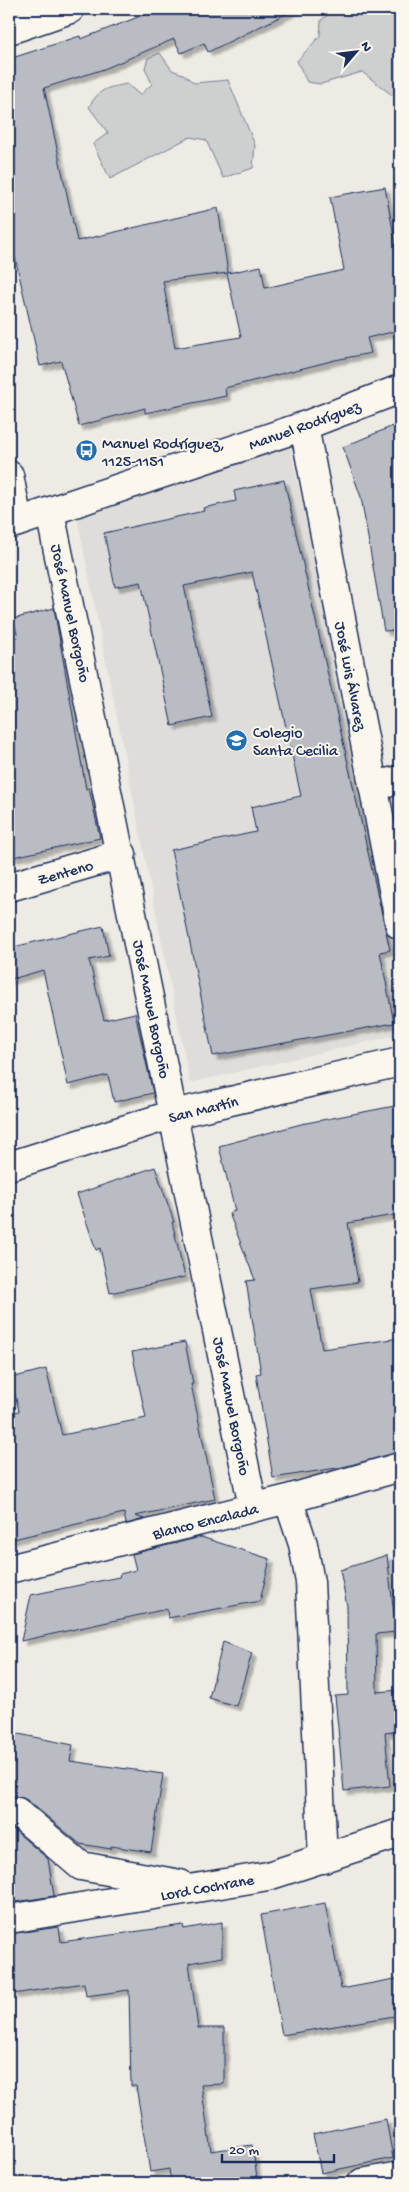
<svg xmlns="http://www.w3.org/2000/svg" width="409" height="2192" viewBox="0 0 409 2192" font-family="'Gochi Hand',sans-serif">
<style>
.built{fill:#deddda}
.green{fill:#cecfcf;stroke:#747f96}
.building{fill:#b9bcc3;stroke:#1b2f5e;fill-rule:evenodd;filter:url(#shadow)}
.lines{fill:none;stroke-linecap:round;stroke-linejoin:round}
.minor-casing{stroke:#1b2f5e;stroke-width:31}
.secondary-casing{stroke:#1b2f5e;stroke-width:31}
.minor{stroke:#fbf7ec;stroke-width:28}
.secondary{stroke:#fbf7ec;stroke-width:28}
.labels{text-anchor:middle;stroke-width:4;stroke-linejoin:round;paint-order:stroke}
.street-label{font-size:16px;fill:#1b2f5e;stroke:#fbf7ec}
.poi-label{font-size:16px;fill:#1b2f5e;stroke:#fbf7ec;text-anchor:start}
</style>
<defs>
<filter id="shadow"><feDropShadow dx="4.5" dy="4.5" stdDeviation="1" flood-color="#0004"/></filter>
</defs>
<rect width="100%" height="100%" fill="#eeebe4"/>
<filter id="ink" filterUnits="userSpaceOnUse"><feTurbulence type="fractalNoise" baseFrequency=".02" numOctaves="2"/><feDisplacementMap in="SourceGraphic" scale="10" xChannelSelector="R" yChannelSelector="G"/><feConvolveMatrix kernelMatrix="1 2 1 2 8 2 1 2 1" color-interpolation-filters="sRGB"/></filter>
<g filter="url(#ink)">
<!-- built -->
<path class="built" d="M290,446L400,962V1034L190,1083L77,517Z"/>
<!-- green -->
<path class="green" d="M336,9H400V90L392,95L362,72L321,84L307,82L297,61L320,36L321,20Z
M160,53L172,70L183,74L194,83L228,80L255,145L253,168L223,178L206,140L190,137L110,179L93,144L108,133L89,107C100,88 106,88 127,84L140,95L152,84L145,68L148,58Z"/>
<!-- building -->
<path class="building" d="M159,9H296L208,52L204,43L181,53L174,39L104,69L44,88L77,241L218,208L228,273L261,266L265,288L344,270L330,197L385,187L400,268V330L367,338L371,353L335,360L225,388L226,396L145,413V408L79,426L61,361L40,366L9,231V59L80,36L81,39ZM227,273L241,337L175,348L163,281Z
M400,423V630L384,631L361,497L343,447Z
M284,480L390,950L380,952L394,1023L213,1056L171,850L256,832L251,807L301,796L252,572L184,586L212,717L172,726L141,582L115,587L104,533L204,511L203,508L236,501L234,491Z
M54,608L86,789L89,788L100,838L9,858V638L18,637L13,619Z
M103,926L109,956L89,960L104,1020L135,1013L153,1093L114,1102L108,1075L68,1085L43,970L9,980V948Z
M400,1105V1214L348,1223L358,1282L311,1289L322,1349L400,1338V1452L343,1467L273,1478L256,1374L261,1373L246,1281L255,1280L229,1213L235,1211L219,1146L301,1124Z
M155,1167L174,1222H172L185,1277L110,1293L100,1248L96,1250L77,1194Z
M185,1342L193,1384H191L215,1499L135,1516L144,1519L126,1524L124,1513L9,1540V1413L19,1411L11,1378L46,1369L62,1435L146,1418L132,1352Z
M201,1537L270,1559L260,1601L168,1618L167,1609L21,1641L31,1595L119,1577L120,1574L136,1570L132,1554Z
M387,1555L396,1632L376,1634L377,1692L400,1690V1731L385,1733L390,1786L344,1791L335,1696L348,1695L347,1606L340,1570Z
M223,1642L252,1653L236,1706L209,1698Z
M9,1732L73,1745L70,1761L163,1774L151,1852L111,1846V1849L80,1844L27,1800L21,1797H9Z
M9,1828H12L48,1859L54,1896L9,1903Z
M325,1903L341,1989L400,1978V2015L282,2035L261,1915Z
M222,1922V1957L189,1963L198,2028H224V2084L201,2085L211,2151L252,2145L258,2183H171L169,2169L150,2172L136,2086H131L129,1990L86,1996L84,1983L13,1994L9,1967V1934L59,1927L61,1942L183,1925L184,1929Z
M386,2119L393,2158L321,2173L313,2134Z"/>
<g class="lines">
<defs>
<path id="minor" d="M9,30L70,9
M304,426L400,925
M9,475L18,522
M50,512L253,1507
M373,786L400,780
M9,887L122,854
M9,1166L174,1114L400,1062
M288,1499L303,1544L310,1582L323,1859
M9,1569L288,1499L400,1467
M9,1813L17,1812L81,1866L180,1884
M9,1919L268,1876L400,1833
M362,2183L400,2176"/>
<path id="secondary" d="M9,525L304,426L400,389"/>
</defs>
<!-- minor casing -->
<use href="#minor" class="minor-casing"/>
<!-- secondary casing -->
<use href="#secondary" class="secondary-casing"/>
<!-- minor -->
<use href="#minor" class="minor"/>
<!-- secondary -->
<use href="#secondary" class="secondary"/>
</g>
</g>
<!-- icons -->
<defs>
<symbol id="bus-disc" viewBox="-11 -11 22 22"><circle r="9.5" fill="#1f6fb2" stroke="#fbf7ec"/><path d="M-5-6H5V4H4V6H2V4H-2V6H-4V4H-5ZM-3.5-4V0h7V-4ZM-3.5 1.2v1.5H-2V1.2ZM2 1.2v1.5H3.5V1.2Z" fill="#fff"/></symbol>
<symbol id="school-disc" viewBox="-11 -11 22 22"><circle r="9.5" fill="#1f6fb2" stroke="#fbf7ec"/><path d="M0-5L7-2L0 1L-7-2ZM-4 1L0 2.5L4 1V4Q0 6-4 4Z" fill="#fff"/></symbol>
</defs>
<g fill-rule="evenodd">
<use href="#bus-disc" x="74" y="438" width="25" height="25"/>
<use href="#school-disc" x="224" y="728" width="25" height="25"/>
</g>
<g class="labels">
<!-- street labels -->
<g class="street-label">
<text transform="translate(304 424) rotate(-20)" y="6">Manuel Rodríguez</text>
<text transform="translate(72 613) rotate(78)" y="6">José Manuel Borgoño</text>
<text transform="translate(352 676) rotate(79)" y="6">José Luis Álvarez</text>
<text transform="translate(65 871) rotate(-16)" y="6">Zenteno</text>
<text transform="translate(153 1009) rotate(79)" y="6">José Manuel Borgoño</text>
<text transform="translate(203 1108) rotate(-14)" y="6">San Martín</text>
<text transform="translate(233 1406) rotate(79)" y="6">José Manuel Borgoño</text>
<text transform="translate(205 1520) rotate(-14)" y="6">Blanco Encalada</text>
<text transform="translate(207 1886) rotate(-10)" y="6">Lord Cochrane</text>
</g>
<!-- poi labels -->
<g class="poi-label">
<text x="102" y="448">Manuel Rodríguez,<tspan x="102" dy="18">1125-1151</tspan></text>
<text x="253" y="737">Colegio<tspan x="253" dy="18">Santa Cecilia</tspan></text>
</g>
</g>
<!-- margin -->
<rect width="409" height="2192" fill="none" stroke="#fbf7ec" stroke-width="30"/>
<rect x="15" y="15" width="379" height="2162" fill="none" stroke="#1b2f5e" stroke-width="2" filter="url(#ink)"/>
<!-- north arrow -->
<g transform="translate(356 52) rotate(62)" stroke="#fbf7ec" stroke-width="4" paint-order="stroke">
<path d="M0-4L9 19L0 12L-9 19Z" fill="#1b2f5e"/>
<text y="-8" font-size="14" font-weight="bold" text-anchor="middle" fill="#1b2f5e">N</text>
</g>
<!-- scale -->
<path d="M222 2154v8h112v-8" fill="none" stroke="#1b2f5e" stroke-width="2.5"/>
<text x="229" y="2154" font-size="15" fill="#1b2f5e" stroke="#fbf7ec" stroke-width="4" paint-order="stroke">20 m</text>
</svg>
